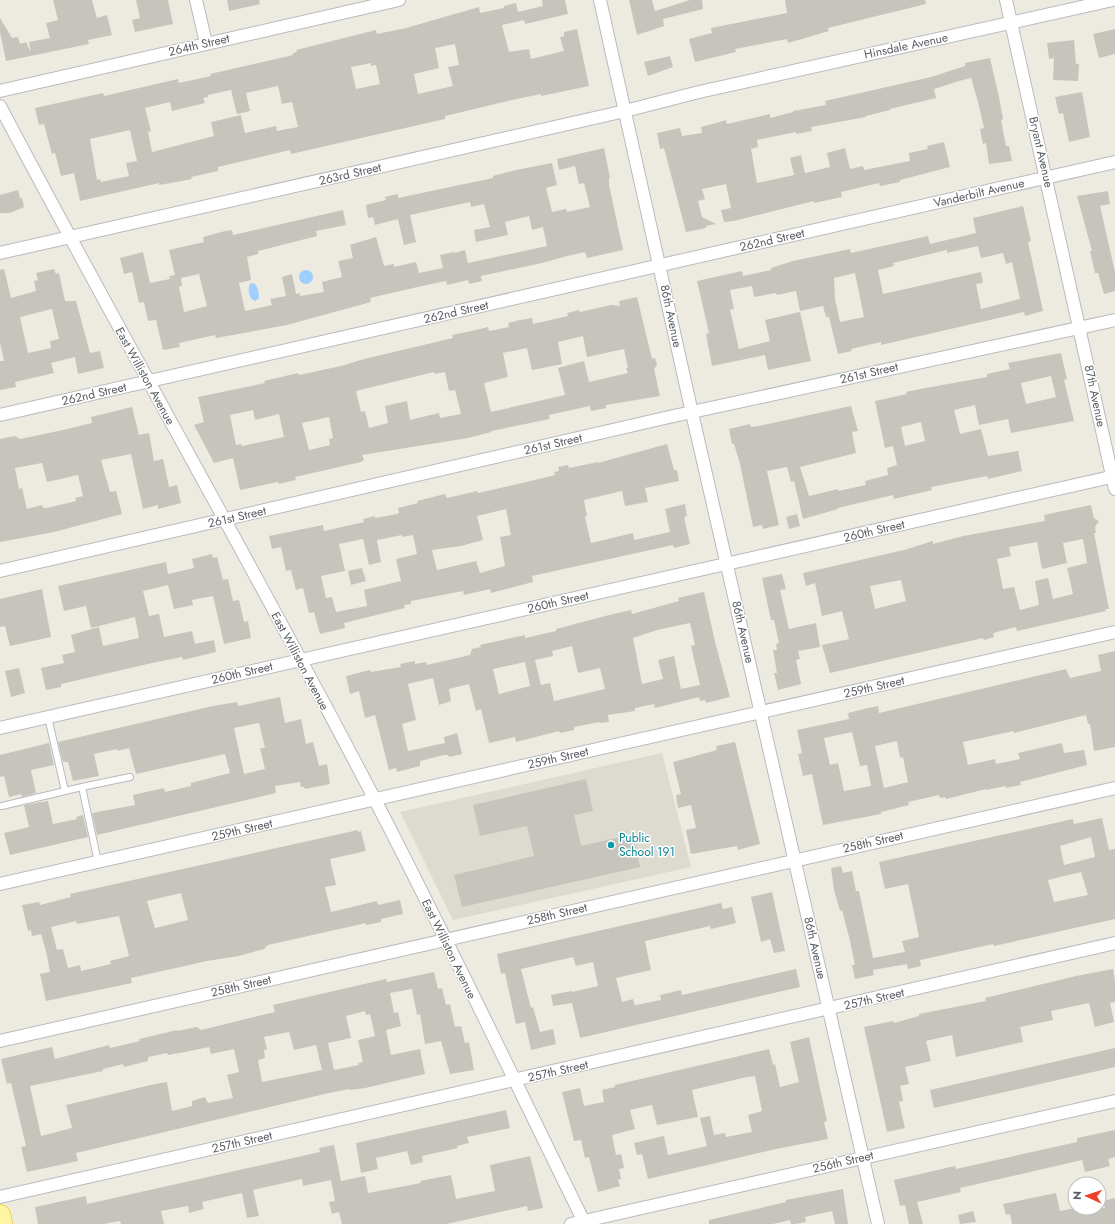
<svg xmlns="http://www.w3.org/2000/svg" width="1115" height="1224" viewBox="0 0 1115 1224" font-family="Jost,sans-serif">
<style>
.education{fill:#dddacf}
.water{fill:#9ecfff}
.building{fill:#c7c4bd;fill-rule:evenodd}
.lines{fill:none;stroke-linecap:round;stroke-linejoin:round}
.service-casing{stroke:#b8bac0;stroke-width:8}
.minor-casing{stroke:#b8bac0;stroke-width:14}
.primary-casing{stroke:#f5d051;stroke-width:22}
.service{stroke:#fff;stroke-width:6}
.minor{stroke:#fff;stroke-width:12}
.primary{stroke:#fff5a3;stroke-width:20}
.culture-dot{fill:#0f9aa8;stroke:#fff;stroke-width:1.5}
.labels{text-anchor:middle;stroke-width:3;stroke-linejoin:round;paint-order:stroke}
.street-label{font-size:12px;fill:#595c62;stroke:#fff}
.culture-label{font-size:12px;fill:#0d838f;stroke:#fff;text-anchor:start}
</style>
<rect width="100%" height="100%" fill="#edebe0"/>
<!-- education -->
<path class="education" d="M662,753L691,867L453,920L400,812Z"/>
<!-- water -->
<path class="water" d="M299 277a7 7 0 1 1 14 0a7 7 0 1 1-14 0Z
M253,283C258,285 259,293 259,298L255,301C249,299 247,289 250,284Z"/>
<!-- building -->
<path class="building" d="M53,0H92L97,18L107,15L112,35L88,40L89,44L6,61L0,32V18L12,38L18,37L20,44L26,42L31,52L29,42L50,38L46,23L58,20Z
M136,0H168L173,24L135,32L132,20L140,18Z
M227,0H259L260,4L229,11Z
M542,0H565L568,14L525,24L524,20L502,25L509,52L529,49L531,59L564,51L560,37L564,36V32L577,29L589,86L541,96V94L512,100L445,116V119L291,154L290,150L218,167V171L191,177L192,179L182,181L159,185V183L80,201L74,173L61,176L55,153L52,154L44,124L39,125L35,108L103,93L104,96L178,79L179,83L211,76L210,74L293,55V53L297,52L296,50L376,30L377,34L406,28L479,7L480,13L504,8V6L516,3L518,12L543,6ZM455,44L459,65L448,67L453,86L418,94L414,74L439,68L435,48ZM371,63V66L376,65L380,84L356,89L351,67ZM278,86L282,104L292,102L298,127L277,131L276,126L245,133L241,115L211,122L214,136L152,152L148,132L151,131L145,108L170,102L172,111L205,103L203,98L208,97V95L231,90L237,114L250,111L246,93ZM130,130L137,161L126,163L129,176L101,182L100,179L97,180L90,139Z
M629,0H652L655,11L690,0H702L703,9L663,19L664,26L637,35Z
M785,0H925L926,4L828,28L829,31L788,43L787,39L735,49L736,52L695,62L689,39L712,33L711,28L787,13Z
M1115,29V54L1099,58L1093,34Z
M1074,40L1076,64H1079L1078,81L1053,80L1054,58L1049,59L1047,43Z
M670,56L673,67L648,76L644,62Z
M990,58L999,97L1003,119L1001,120L1006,146H1009L1012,161L989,164L986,143L983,144L980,129L984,128L978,102L971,78L959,81L934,89L936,98L890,109V110L866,116V117L811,127L812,131L796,134V132L757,140L758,147L751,149L757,183L794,175L790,158L801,155L805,173L830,167L827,153L845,148L850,169L863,166L864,170L910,161L909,153L928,149L927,146L944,142L950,167L900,180V182L880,186L879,183L841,192L842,197L814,203V201L734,221L724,222L721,210L731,208L726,184L702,189L705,199L698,201L702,217L716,224L706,226V228L686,232L664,148L660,149L657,133L680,128L682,136L702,133L701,127L716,123L726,120L727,124L770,114V118L793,112V111L826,105L825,101L931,77L965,66V63Z
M1082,92L1090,137L1069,142L1063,113L1059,114L1055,97Z
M604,148L610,178H609V185L623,250L587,258L585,252L563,257L542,263L481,276L482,281L469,284L468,280L447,285L446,281L422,286L370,298L371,302L287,325L216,338L215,335L179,343L180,347L163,350L156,320L148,321L144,302L139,303L132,272L124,274L120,258L143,252L150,283L170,279L169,276L175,275L169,250L204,242L203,237L225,231L232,230L233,235L343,210L346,225L316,231L317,236L258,251V254L247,257L251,280L239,283L245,311L272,305L270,299L286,296L282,277L292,274L296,294L300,293V296L324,292L322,282L342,277L338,261L353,258L350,245L376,237L384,266L394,264V267L416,262L419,273L443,268L440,255L454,252L455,253L465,250L468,263L547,246L543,227L532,230L529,216L505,222L508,235L476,242L474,230L490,227L484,204L471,207L470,202L410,215L416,242L404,245L398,219L375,225L373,217L368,218L366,205L386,200L385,197L398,194V198L493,178V176L516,170L552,163L557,185L546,188L552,212L566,209L567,212L590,207L584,183L579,184L575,166L559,170L557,159ZM199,274L207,306L184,312L179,287L182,286L181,278Z
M18,190L20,198H22L24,207L10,213H0V195Z
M1108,191L1110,204L1100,206L1115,272V291L1104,294L1098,273H1095L1090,251H1092L1077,196Z
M1023,206L1031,241L1028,242L1043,311L1025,316L1024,312L881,345V342L851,349L852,351L838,354L829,317H826L823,306L800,311L796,291L777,295L776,293L754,297L752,286L730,290L734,309L730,310L739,349L770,341L765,320L800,312L811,361L768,370L765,355L712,366L706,334L709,333L697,281L742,271L743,276L771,270V268L793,261L850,249L851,253L928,236L930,244L976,233L973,218ZM978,246L981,258L1003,253L1006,264L1012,262L1020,299L981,309L976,284L983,283L981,272L883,294L878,270L894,266L893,263L922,256L947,250V253ZM855,273L864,317L840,322L835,299L834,278Z
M4,269L11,298L36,291L34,281L38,280L36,273L54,269L56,274L59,273L65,301H76L90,353L100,351L104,368L78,374L75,357L51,363L54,373L15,382L16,387L0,390V361H4L0,343V270ZM52,309L59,339L50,341L51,348L28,353L20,317Z
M637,297L652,359L655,358L657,365L654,369L660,396L606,405V408L591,411L590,406L549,415L550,419L491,431V432L468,438L362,455L364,460L361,462L295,477L296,480L279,484L278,482L240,490L233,458L214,463L194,425L204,422L198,397L265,383L264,381L298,373L299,375L341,366L364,359L453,338L452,335L476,330L488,327L489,331L509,327L508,323L520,320L532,318L533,324L568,316L567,313L579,310L580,312L611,305L620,306L619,301ZM583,336L587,357L624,349L628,368H626L628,373L589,382L584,361L558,368L565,395L491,412L484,383L508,377L503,353L527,348L532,370L562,364L558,342ZM434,372L435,374L445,372L449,391L455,390L461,414L440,418L439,413L410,420L407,401L385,406L388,423L369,428L365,411L361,412L356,391ZM253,410L255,420L279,414L284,437L242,446L241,444L236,445L230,415ZM329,417L333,438L329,439L330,445L309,450L302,423Z
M1061,353L1067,379L1064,380L1074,421L1011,433L1008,419L979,425L975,405L954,410L960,434L981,429L988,456L1018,451L1022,471L988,479L987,476L931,487L932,490L894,499L893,495L838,508V509L803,519L794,481L791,482L787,467L767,471L779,525L763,529L762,525L753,527L740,464L734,444H732L729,429L750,424L751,427L758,426L851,406L858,431L852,432L856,453L800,467L809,496L838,489V491L866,485L865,481L888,475L887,468L897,465L893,446L885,448L875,401L907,394L906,392L920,389L987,377V374L1010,369L1008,363ZM1051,376L1056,397L1026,404L1021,383ZM921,422L925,441L905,446L901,427Z
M132,407L139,435L149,433L154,461L163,459L169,487L177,485L181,503L158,509V505L143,509L131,454L101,460L110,492L116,491L122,514L54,532L0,542V439L15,436L20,439L63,430L92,423L91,417ZM42,463L47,482L78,475L83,496L75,498L76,501L47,508H43L42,505L27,509L22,488L19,489L15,468Z
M667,444L673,466L674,470H677L679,481L645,488L648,502L636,504L625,506L622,491L584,500L587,516L585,517L591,543L633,533L634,540L670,532L665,509L685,504L687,516L684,517L690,544L674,548L673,545L532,576L533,582L491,593L490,589L464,595L463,591L411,601V604L404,605L405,608L344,623L345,628L320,634L314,612L309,613L303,588L296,590L291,570L286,571L281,547L272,549L269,536L323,525L324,531L364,522L363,519L375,516V518L397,514L399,513L398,508L418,503L417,501L445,494L447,498L477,491L478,493L535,480L555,475L554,472L559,471L558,467L568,465L569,468L598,462V463ZM506,509L511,535L500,537L505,566L480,573L476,561L437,570L432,550L461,546L483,540L477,516ZM402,535V537L413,535L417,554L396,559L401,581L364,590L367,606L336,612L332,597L326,598L321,576L345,571L339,544L363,539L369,565L381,562L377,540Z
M1091,505L1094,518L1099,521L1095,527L1096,533H1094L1109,609H1105L1106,611L1017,631L1016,627L993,633L994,637L984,640L983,638L830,673L822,645L849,639L842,611L822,616L815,583L806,586L803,573L904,550L933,541V544L963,536L1045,521L1044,515ZM1083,539L1087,563L1067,568L1073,594L1053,599L1048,578L1035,581L1039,605L1020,610L1014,587L1003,589L997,559L1011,556L1009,547L1037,542L1042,569L1067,563L1063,543ZM901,580L906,601L875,609L870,586Z
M797,514L800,526L789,529L786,517Z
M212,554L213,558L217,557L223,580L228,579L233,601L239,600L244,622L248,621L251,638L224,644L213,596L192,600L193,605L174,609L168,585L143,591L149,616L159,614L164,637L192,631L195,644L214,640L216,652L183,660L182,657L152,663L61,684V687L46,690L41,668L64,663L62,655L75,652L71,635L99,627L103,646L139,638L135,617L91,628L86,606L64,611L58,586L166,562L168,574L194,568L192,559Z
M362,568L366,581L351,585L348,571Z
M782,574L786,589L780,590L789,629L816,623L820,647L798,651L800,659L796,660L801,684L778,690L774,673H777L773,650H777L776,644L779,643L774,620H771L762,578Z
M42,589L51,637L10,646L5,626L0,627V599Z
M704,592L715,642L730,697L706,703L705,700L700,701L699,697L655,708L654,704L635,708V711L608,715L609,722L600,723L599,722L574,727V730L560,733L559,731L516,742L515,737L489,743L481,709L476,711L469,684L449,689L451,701L439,705L433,678L408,684L416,720L402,724L408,751L445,743L444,737L457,733L462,754L449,757L448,755H444L420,761V766L397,772L396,768L389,770L375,715L365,718L359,691L350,694L346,676L370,670L371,672L401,667L400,664L415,661V664L426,662L427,665L470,655L472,649L481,647L480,645L525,635V638L556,631V629L613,614L631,610L632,614L679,601L678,598ZM690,623L695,645L691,646L700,685L681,689L674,656L658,660L663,679L642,684L633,638L657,630ZM572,646L578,673L600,668L605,689L554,701L550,683L541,685L535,660L553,656L552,651ZM525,662L530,686L499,694L493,669Z
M1115,651V747L1094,751L1090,724H1088L1086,715L1014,733V731L963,742L968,765L995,759L996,764L1020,759L1018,753L1062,743L1064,753L1084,750L1087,765L1020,782L1021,785L1006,788V786L986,790V789L946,799L945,797L940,798L939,795L908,802L909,805L881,812V814L823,825L812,774L803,776L798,754L802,753L797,730L849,719L848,713L868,708L878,706L879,713L1066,669L1070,678L1101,671L1098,655ZM852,732L860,766L867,765L871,786L844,791L838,763L830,765L824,738ZM897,741L900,758L903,757L908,782L884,788L875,746Z
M19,668L25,693L11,697L5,671Z
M280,697L285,723L301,719L306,744L313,742L319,766L327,764L330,784L305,789L304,787H301L300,782L275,786L276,793L97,835L92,813L135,805L133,795L164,788L165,792L191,786V783L230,773L225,754L136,774L129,748L117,751V749L94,754L99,776L73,781L68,762H63L58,742L213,706L237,702L238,706ZM259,723L265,748H260L265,769L244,774L234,728Z
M735,742L760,844L738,850L737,846L691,854L686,830L696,828L691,805L678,808L676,795L681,794L673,762L717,750L716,746Z
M49,743L54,765L31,770L36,793L22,797L21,794L9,797L4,776L0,777V755Z
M586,779L593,811L574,815L581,846L633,834L640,867L462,907L454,875L534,856L527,826L480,836L473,805Z
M48,801L53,824L77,819L76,817L83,815L88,837L10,855L4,833L29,827L24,805Z
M1102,818L1109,850L1115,849V919L994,946L993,944L920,960L921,966L908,969L907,964L873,970L874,975L855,979L852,965H855L850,941L842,910L840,911L834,890L831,868L841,866L843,873L852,871L856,891H859L873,958L905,952L902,941L919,937L908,884L885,889L879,862L1073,819L1074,824ZM1091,837L1095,857L1064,865L1060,846ZM1081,872L1088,895L1054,902L1048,880Z
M358,830V832L361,831L366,851L330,859L336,885L325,887L331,912L377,901L378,905L400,900L403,914L381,919V922L366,925V923L268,945L264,949L239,956L207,961L131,978L132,983L46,1001L40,974L50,972L46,951L41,934L32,936L31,930L28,931L22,905L39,902L40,905L71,897L70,894ZM181,893L188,920L155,928L147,901ZM119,916L129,956L110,961L111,964L81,971L80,965L68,968L63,949L57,950L51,927L76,921L77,924Z
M772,892L785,951L774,953L770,939L761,942L751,897Z
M721,903L723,909L732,907L736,923L711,929L710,926L645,941L651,970L616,978L622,1002L633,999L635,1006L636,1005L661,1000L660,995L681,990L682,995L796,969L800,987L580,1038L572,1003L553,1006L551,995L571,991L572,992L598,986L593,962L576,966L573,957L521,969L531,1008L533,1007L540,1032L553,1029L556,1044L531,1050L525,1022L516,1024L505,973L501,974L497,954Z
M1113,969L1115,980V1002L1110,1003L1114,1022L1095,1027L1089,1003L1051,1011L1053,1020L1020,1027L1023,1042L956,1057L952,1035L926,1041L931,1061L905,1067L909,1084L900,1086L903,1101L899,1102L905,1128L887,1132L864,1027L893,1021L894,1023L919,1016V1014L986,1001L985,998L1076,976Z
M434,972L438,989L442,988L446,1005L450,1004L455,1027L461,1026L465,1043L469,1042L474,1070L450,1074L441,1041L425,1044L420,1014L417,1015L412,989L390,993L394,1013L398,1012L401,1026L386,1030L391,1055L420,1049L425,1074L365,1088L350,1090V1089L329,1093L89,1150L76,1153L78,1161L27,1172L21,1147L26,1146L11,1083L7,1084L1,1059L52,1047L55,1059L109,1045L110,1048L140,1041L139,1039L177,1030V1031L197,1027L201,1030L275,1012L273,1005L386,979L387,982ZM365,1011L366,1015L370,1014L375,1036L358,1040L363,1062L358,1063L359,1065L334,1070L328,1043L351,1038L346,1016ZM289,1032L294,1050L316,1045L322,1070L262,1082L258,1060L265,1058L264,1050L267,1049L264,1037ZM209,1047L211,1054L234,1049L239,1072L227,1075L233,1098L208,1103L205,1097L192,1101V1106L172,1111L167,1082L155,1084L66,1105L72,1128L41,1136L30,1086L103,1071V1069L123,1064L124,1067L148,1061V1057L167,1053L168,1055L185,1052Z
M809,1037L827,1121L824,1122L828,1139L776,1149L648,1179L642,1154L637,1155L634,1143L664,1136L668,1155L707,1146L700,1118L710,1116L714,1135L725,1133L726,1137L752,1132L748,1115L762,1111L755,1076L747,1077L692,1090L698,1117L657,1125L652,1105L630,1110L635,1129L612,1135L616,1155L621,1154L624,1168L619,1169L621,1179L618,1180L620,1186L598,1192L589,1157L585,1158L581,1140L574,1141L562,1092L580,1088L584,1106L604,1102L602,1090L615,1087V1085L769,1049L773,1065L775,1064L780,1087L799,1082L790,1042Z
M1115,1048V1067L934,1108L930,1090Z
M506,1110L510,1128L467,1137L469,1143L457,1146L458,1148L422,1156L423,1162L411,1165L407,1151L376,1158L378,1169L361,1173L356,1143Z
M1115,1130V1157L1108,1159L1110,1166L1085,1172L1082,1160L960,1188L961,1192L917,1202L923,1224H909L905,1205L900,1206L894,1180L955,1166L956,1169L1077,1142V1138Z
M334,1145L341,1181L365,1176L368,1193L421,1183L420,1181L451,1175L456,1199L495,1191L490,1165L530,1156L543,1208L528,1211L527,1206L447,1224H342L339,1212L332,1214L329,1202L335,1201L331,1180L303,1186L302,1179L253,1190L259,1216L247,1218L242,1193L202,1202L204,1209L189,1213L188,1206L161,1211L164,1224H121L120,1221L104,1224H38L35,1207L86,1196L87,1204L320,1152L319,1148Z
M843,1189L848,1224H835L832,1211L805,1217L806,1222L795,1224H791L790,1220L773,1224H709V1220L786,1202V1200Z
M1056,1193L1060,1211L1075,1208H1105L1103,1201L1115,1198V1224H1012L1010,1214L1006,1215L1003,1204Z
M973,1211L976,1222L960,1224L958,1215Z"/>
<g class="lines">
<defs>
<path id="service" d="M48,717L65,791
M82,787L98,862
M2,806L82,787L130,777"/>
<path id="minor" d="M196,0L206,43
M600,0L692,413L878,1224
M1006,0L1115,489
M0,91L399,0
M0,106C122,338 253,565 374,798C447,938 515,1082 585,1224
M0,253L625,111L699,92L1113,0
M0,415L1115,162
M0,571L669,417L1115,320
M0,728L1115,476
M0,884L1115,632
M0,1041L1115,788
M0,1197L1115,943
M571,1224L1115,1101"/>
<path id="primary" d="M0,1215L2,1224"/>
</defs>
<!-- service casing -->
<use href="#service" class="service-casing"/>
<!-- minor casing -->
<use href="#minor" class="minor-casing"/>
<!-- primary casing -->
<use href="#primary" class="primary-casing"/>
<!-- service -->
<use href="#service" class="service"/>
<!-- minor -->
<use href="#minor" class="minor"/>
<!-- primary -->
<use href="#primary" class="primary"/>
</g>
<!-- markers -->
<circle class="culture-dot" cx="611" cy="845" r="4"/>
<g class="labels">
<!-- street labels -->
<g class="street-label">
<text transform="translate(199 45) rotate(-13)" y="4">264th Street</text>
<text transform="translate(906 46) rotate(-12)" y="4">Hinsdale Avenue</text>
<text transform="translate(1041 152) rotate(77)" y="4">Bryant Avenue</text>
<text transform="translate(350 174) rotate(-13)" y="4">263rd Street</text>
<text transform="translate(979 193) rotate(-13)" y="4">Vanderbilt Avenue</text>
<text transform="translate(772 240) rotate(-13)" y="4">262nd Street</text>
<text transform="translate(456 312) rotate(-13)" y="4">262nd Street</text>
<text transform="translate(671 316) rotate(78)" y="4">86th Avenue</text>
<text transform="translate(869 373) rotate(-13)" y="4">261st Street</text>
<text transform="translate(145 376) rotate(61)" y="4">East Williston Avenue</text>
<text transform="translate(94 394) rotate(-13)" y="4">262nd Street</text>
<text transform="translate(1095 396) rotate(78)" y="4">87th Avenue</text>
<text transform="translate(553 444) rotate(-13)" y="4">261st Street</text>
<text transform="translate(237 517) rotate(-13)" y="4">261st Street</text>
<text transform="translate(874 531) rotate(-13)" y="4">260th Street</text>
<text transform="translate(558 602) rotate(-13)" y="4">260th Street</text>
<text transform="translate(743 632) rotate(77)" y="4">86th Avenue</text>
<text transform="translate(300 661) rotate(62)" y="4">East Williston Avenue</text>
<text transform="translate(242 673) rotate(-13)" y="4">260th Street</text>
<text transform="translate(874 687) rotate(-13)" y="4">259th Street</text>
<text transform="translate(558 758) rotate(-13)" y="4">259th Street</text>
<text transform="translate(242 830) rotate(-13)" y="4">259th Street</text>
<text transform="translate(873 842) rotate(-13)" y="4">258th Street</text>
<text transform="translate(557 914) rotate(-13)" y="4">258th Street</text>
<text transform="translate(815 948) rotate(77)" y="4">86th Avenue</text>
<text transform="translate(449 949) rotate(64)" y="4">East Williston Avenue</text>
<text transform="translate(241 986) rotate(-13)" y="4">258th Street</text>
<text transform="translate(874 999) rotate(-13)" y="4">257th Street</text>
<text transform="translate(558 1071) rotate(-13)" y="4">257th Street</text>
<text transform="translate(242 1142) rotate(-13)" y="4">257th Street</text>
<text transform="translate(843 1162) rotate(-13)" y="4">256th Street</text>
</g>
<!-- culture labels -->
<g class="culture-label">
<text x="619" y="842">Public<tspan x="619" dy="14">School 191</tspan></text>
</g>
</g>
<!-- north arrow -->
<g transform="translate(1087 1196) rotate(273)"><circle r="19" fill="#ffffff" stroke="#bdbec0"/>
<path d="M0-3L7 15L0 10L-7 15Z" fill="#ed4026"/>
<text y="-6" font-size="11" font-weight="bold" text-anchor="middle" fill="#595c62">N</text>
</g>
</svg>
